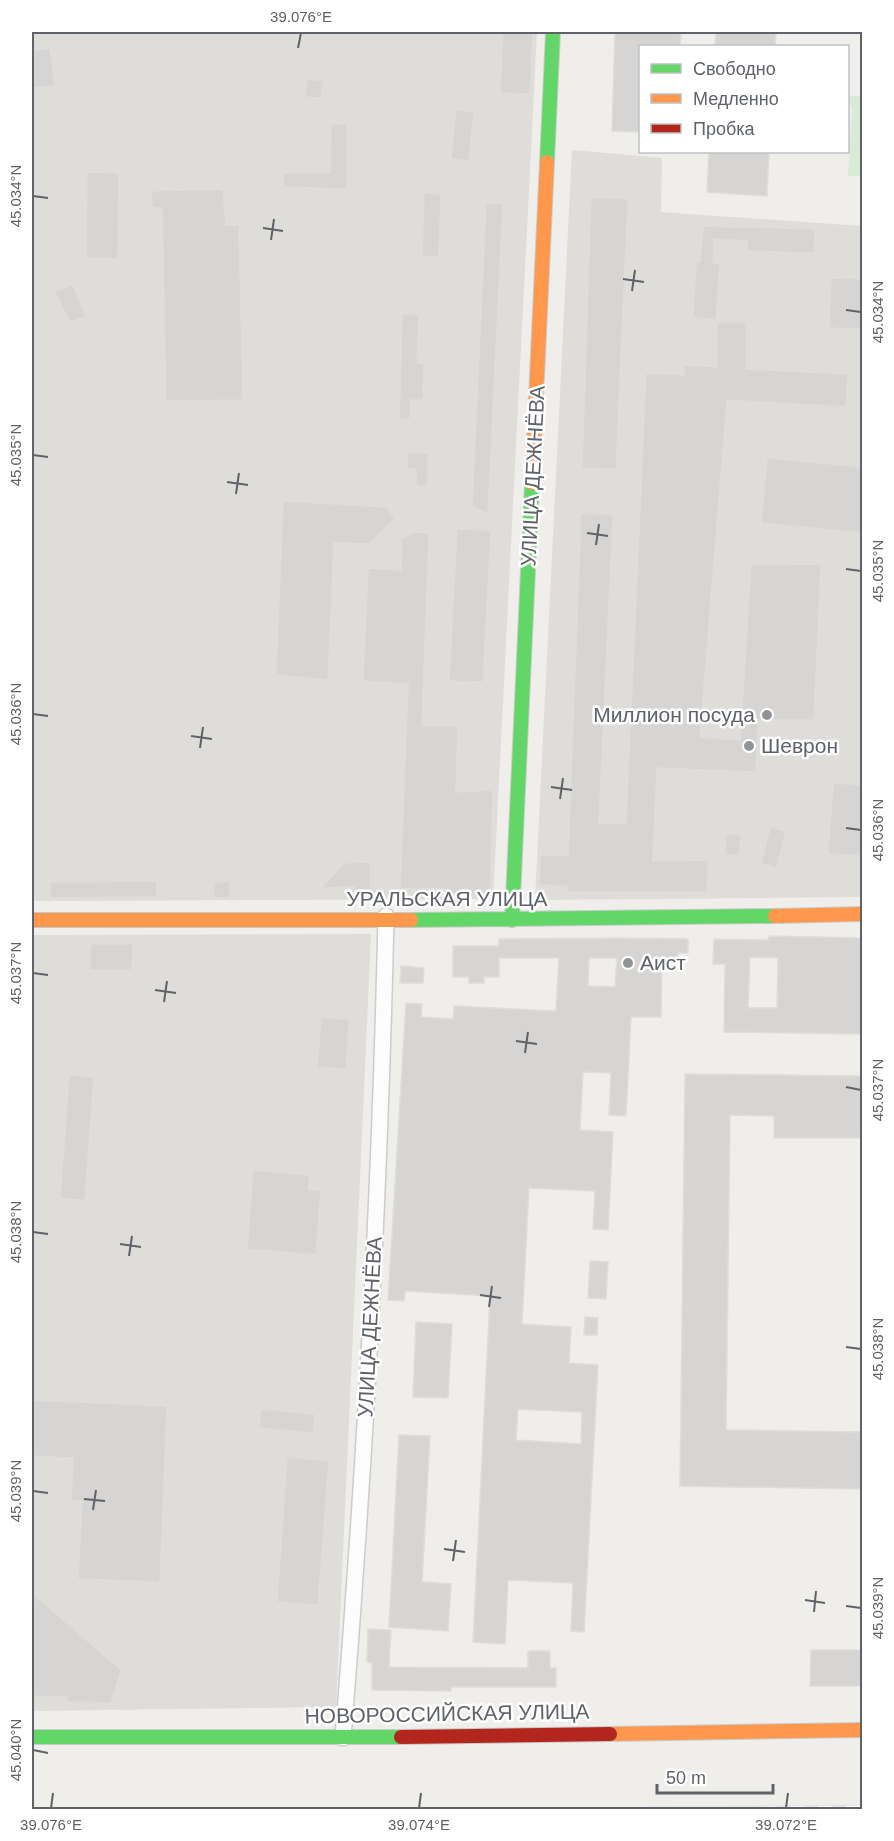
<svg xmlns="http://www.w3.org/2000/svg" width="894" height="1841" viewBox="0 0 894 1841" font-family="Helvetica,sans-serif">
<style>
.industrial{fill:#dfddda}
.green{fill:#d8ebd6}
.building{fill:#d6d5d3;stroke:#deddd9;stroke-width:1.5;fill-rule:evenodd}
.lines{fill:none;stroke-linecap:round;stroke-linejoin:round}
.street-casing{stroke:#cbcccc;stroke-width:18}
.fast-casing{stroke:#cacacb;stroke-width:16}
.slow-casing{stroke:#cacacb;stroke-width:16}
.jam-casing{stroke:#cacacb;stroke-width:16}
.street{stroke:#fdfcfc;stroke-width:15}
.fast{stroke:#63d668;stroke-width:14}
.slow{stroke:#ff974d;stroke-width:14}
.jam{stroke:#b3261e;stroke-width:14}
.rail-casing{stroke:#e4e4e4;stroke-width:7}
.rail{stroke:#fff;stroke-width:4.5;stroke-dasharray:14;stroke-linecap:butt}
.ticks{fill:none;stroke:#5f6368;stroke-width:2}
.poi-dot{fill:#919496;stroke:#fff;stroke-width:2}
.labels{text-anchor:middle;stroke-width:5;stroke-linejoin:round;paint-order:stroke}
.street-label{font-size:21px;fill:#5f6368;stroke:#fff}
.poi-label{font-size:21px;fill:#5f6368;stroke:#fff;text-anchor:start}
.neatline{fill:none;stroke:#5f6368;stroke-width:2}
.ticks-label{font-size:15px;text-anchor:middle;fill:#5f6368}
</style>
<rect width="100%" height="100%" fill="#efeeea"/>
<!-- industrial -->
<path class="industrial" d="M32,32H537L493,899L32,901Z
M572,150L662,158L661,212L862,226V897L535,900Z
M371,934L336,1707L32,1711V935Z"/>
<!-- green -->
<path class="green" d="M848,96H862V176H848L852,110Z"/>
<!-- building -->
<path class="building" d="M503,32H533L530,94L500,93Z
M615,32H681L680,46H640V132L612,131Z
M716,32H776L775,46H715Z
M50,48L55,86L32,88V50Z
M307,79L323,81L321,98L305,97Z
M456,110L474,112L469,161L451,159Z
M331,124H347V189L284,187L283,173H330Z
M709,152H769L767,196L707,192Z
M87,172L119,173L118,259L86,258Z
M223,189L226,225H239L243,400L166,401L162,208H152L151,191Z
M424,193L441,194L439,257H422Z
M591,197L628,199L616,469L582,468Z
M503,203L488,514L472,506L486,204Z
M703,226L815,229L814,253L747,251V241L714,239L713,263L720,264L716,320L693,318L696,262H700Z
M831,278L862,279V329L829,328Z
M73,285L86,317L70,322L54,291Z
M402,314H419L417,363H424L423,400H411L410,419H399Z
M717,322H746V369L848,374L846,407L727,400L700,737L740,740L751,565L821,564L814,720H758L756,772L657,768L653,861L708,860L707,892H567V886L539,885L540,855H568L581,513L613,515L599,823H626L646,373L684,375V365L717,367Z
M407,453H428V486H416V469L407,468Z
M767,458L862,467V533L761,523Z
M283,501L386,507L395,518L370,544L334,543L328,680L276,675Z
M457,529L491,530L483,682L449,681Z
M416,532L429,533L422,726H458L456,792L493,790L490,894L449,895V889H400L408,684L363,681L368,568L401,570L402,538Z
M833,783L862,785V856L828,854Z
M770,827L786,831L777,868L761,864Z
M726,834L741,835L739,856L725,855Z
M370,862V897H354V887L321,888L344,863Z
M157,881V897L50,898V882Z
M230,881V898H214V882Z
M769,936L862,938V1034L724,1032L725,964H713L714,939L768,940ZM750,957L778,958L777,1008H748Z
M618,938L688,939V953H678V962H662L661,1017H631L626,1116L609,1115L611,1073L583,1072L580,1130L613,1132L608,1230L593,1229L595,1191L529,1188L522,1324L571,1327L569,1363L598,1365L584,1632L571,1631L573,1583L508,1580L505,1644L473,1642L490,1296L405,1291L404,1301L388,1300L406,1003L422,1004L421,1017L453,1019L454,1006L556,1011L559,958H499V977H484V983H469V977H453V946H499V939ZM589,958H617L615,987L588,986ZM518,1409L582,1412L581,1444L516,1440Z
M90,944H133L132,970H90Z
M401,966L424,968L423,983H400Z
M321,1018L349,1019L346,1069L317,1067Z
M685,1074L861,1076L860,1138H774V1116L730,1115L726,1430L862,1432V1489L680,1486Z
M69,1075L94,1077L85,1200L60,1199Z
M253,1170L310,1175L308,1190L321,1191L316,1255L247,1249Z
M590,1261L608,1262L606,1299L588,1298Z
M585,1317L598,1318L597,1335H584Z
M416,1322L452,1324L448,1398L413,1397Z
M32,1400L167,1406L160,1582L78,1579L82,1501L71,1500L73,1458L32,1456Z
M261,1409L315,1414L313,1433L259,1428Z
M399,1435L430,1436L422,1582L451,1584L448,1631L389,1627Z
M287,1457L329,1461L318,1605L277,1602Z
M32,1593L121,1670L111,1703L67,1702V1697L32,1696Z
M368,1629L391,1630L389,1667L528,1668V1651H550V1668H556V1687H451V1691L372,1690V1663L367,1662Z
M811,1650H862V1686H810Z"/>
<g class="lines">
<defs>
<path id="street" d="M343,1738C365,1464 380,1190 386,916"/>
<path id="fast" d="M547,162L553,32
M411,920L775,916
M512,920L532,483
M32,1737H401"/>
<path id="slow" d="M532,483L547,162
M775,916L862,914
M32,920H411
M610,1734L862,1730"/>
<path id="jam" d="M401,1737L610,1734"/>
</defs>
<!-- street casing -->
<use href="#street" class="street-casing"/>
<!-- fast casing -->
<use href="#fast" class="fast-casing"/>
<!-- slow casing -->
<use href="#slow" class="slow-casing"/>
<!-- jam casing -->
<use href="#jam" class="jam-casing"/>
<!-- street -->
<use href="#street" class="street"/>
<!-- fast -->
<use href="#fast" class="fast"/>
<!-- slow -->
<use href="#slow" class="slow"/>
<!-- jam -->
<use href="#jam" class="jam"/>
<defs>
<path id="rail" d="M650,1810L862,1808"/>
</defs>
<!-- rail casing -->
<use href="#rail" class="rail-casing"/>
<!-- rail -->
<use href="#rail" class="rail"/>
</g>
<!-- ticks -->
<path class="ticks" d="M298,48L301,33M33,196L48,198M263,228L283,231M271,240L274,219M623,279L644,282M632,291L635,270M846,310L861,312M33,455L48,457M227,482L248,485M236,494L239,473M587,533L608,536M596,545L599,524M846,569L861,571M33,714L48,716M191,736L212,739M200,748L203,727M551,787L572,790M560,799L563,778M846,828L861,830M33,973L48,975M155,990L176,993M164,1002L167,981M516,1041L537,1044M525,1053L528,1032M846,1087L861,1090M33,1232L48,1234M120,1244L141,1247M129,1256L132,1236M480,1295L501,1298M489,1307L492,1286M846,1347L861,1349M33,1491L48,1493M84,1499L105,1501M93,1510L96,1490M444,1549L465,1552M453,1561L456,1540M805,1600L825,1603M846,1606L861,1608M814,1612L816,1591M33,1750L48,1753M51,1808L53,1793M419,1808L421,1793M786,1808L788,1793"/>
<!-- markers -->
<g class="poi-dot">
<circle cx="767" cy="715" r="6"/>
<circle cx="749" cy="746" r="6"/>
<circle cx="628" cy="963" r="6"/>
</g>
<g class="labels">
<!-- street labels -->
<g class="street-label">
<text transform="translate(533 476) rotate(-87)" y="7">УЛИЦА ДЕЖНЁВА</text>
<text x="447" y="906">УРАЛЬСКАЯ УЛИЦА</text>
<text transform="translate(370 1327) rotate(-87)" y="7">УЛИЦА ДЕЖНЁВА</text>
<text transform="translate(447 1714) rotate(-1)" y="7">НОВОРОССИЙСКАЯ УЛИЦА</text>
</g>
<!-- poi labels -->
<g class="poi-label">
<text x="755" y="722" text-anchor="end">Миллион посуда</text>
<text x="761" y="753">Шеврон</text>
<text x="640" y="970">Аист</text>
</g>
</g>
<!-- border -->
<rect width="894" height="1841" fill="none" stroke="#ffffff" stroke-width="66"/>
<!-- legend -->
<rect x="639" y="45" width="210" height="108" fill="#ffffff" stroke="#bfc1c3" stroke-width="1.5"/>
<rect x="651" y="64" width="30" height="9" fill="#63d668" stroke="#bfc1c3" stroke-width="1.5"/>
<text x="693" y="75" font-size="18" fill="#5f6368">Свободно</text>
<rect x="651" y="94" width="30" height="9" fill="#ff974d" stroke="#bfc1c3" stroke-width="1.5"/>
<text x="693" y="105" font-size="18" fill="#5f6368">Медленно</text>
<rect x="651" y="124" width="30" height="9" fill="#b3261e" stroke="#bfc1c3" stroke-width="1.5"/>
<text x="693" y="135" font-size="18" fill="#5f6368">Пробка</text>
<!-- scale -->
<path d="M657 1784v9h116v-9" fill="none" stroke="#5f6368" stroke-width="3"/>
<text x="666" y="1784" font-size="18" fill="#5f6368" stroke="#ffffff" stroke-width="4.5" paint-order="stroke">50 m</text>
<rect x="33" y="33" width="828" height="1775" class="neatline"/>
<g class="ticks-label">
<text x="301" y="22">39.076°E</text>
<text transform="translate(16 196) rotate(-90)" y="5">45.034°N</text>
<text transform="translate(878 312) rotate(-90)" y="5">45.034°N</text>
<text transform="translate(16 455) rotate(-90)" y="5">45.035°N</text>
<text transform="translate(878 571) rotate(-90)" y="5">45.035°N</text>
<text transform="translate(16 714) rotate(-90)" y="5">45.036°N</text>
<text transform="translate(878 830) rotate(-90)" y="5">45.036°N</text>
<text transform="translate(16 973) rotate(-90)" y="5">45.037°N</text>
<text transform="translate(878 1090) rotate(-90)" y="5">45.037°N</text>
<text transform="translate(16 1232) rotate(-90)" y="5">45.038°N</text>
<text transform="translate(878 1349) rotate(-90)" y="5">45.038°N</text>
<text transform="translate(16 1491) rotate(-90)" y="5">45.039°N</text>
<text transform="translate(878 1608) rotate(-90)" y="5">45.039°N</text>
<text transform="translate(16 1750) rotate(-90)" y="5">45.040°N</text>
<text x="51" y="1830">39.076°E</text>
<text x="419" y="1830">39.074°E</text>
<text x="786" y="1830">39.072°E</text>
</g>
</svg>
